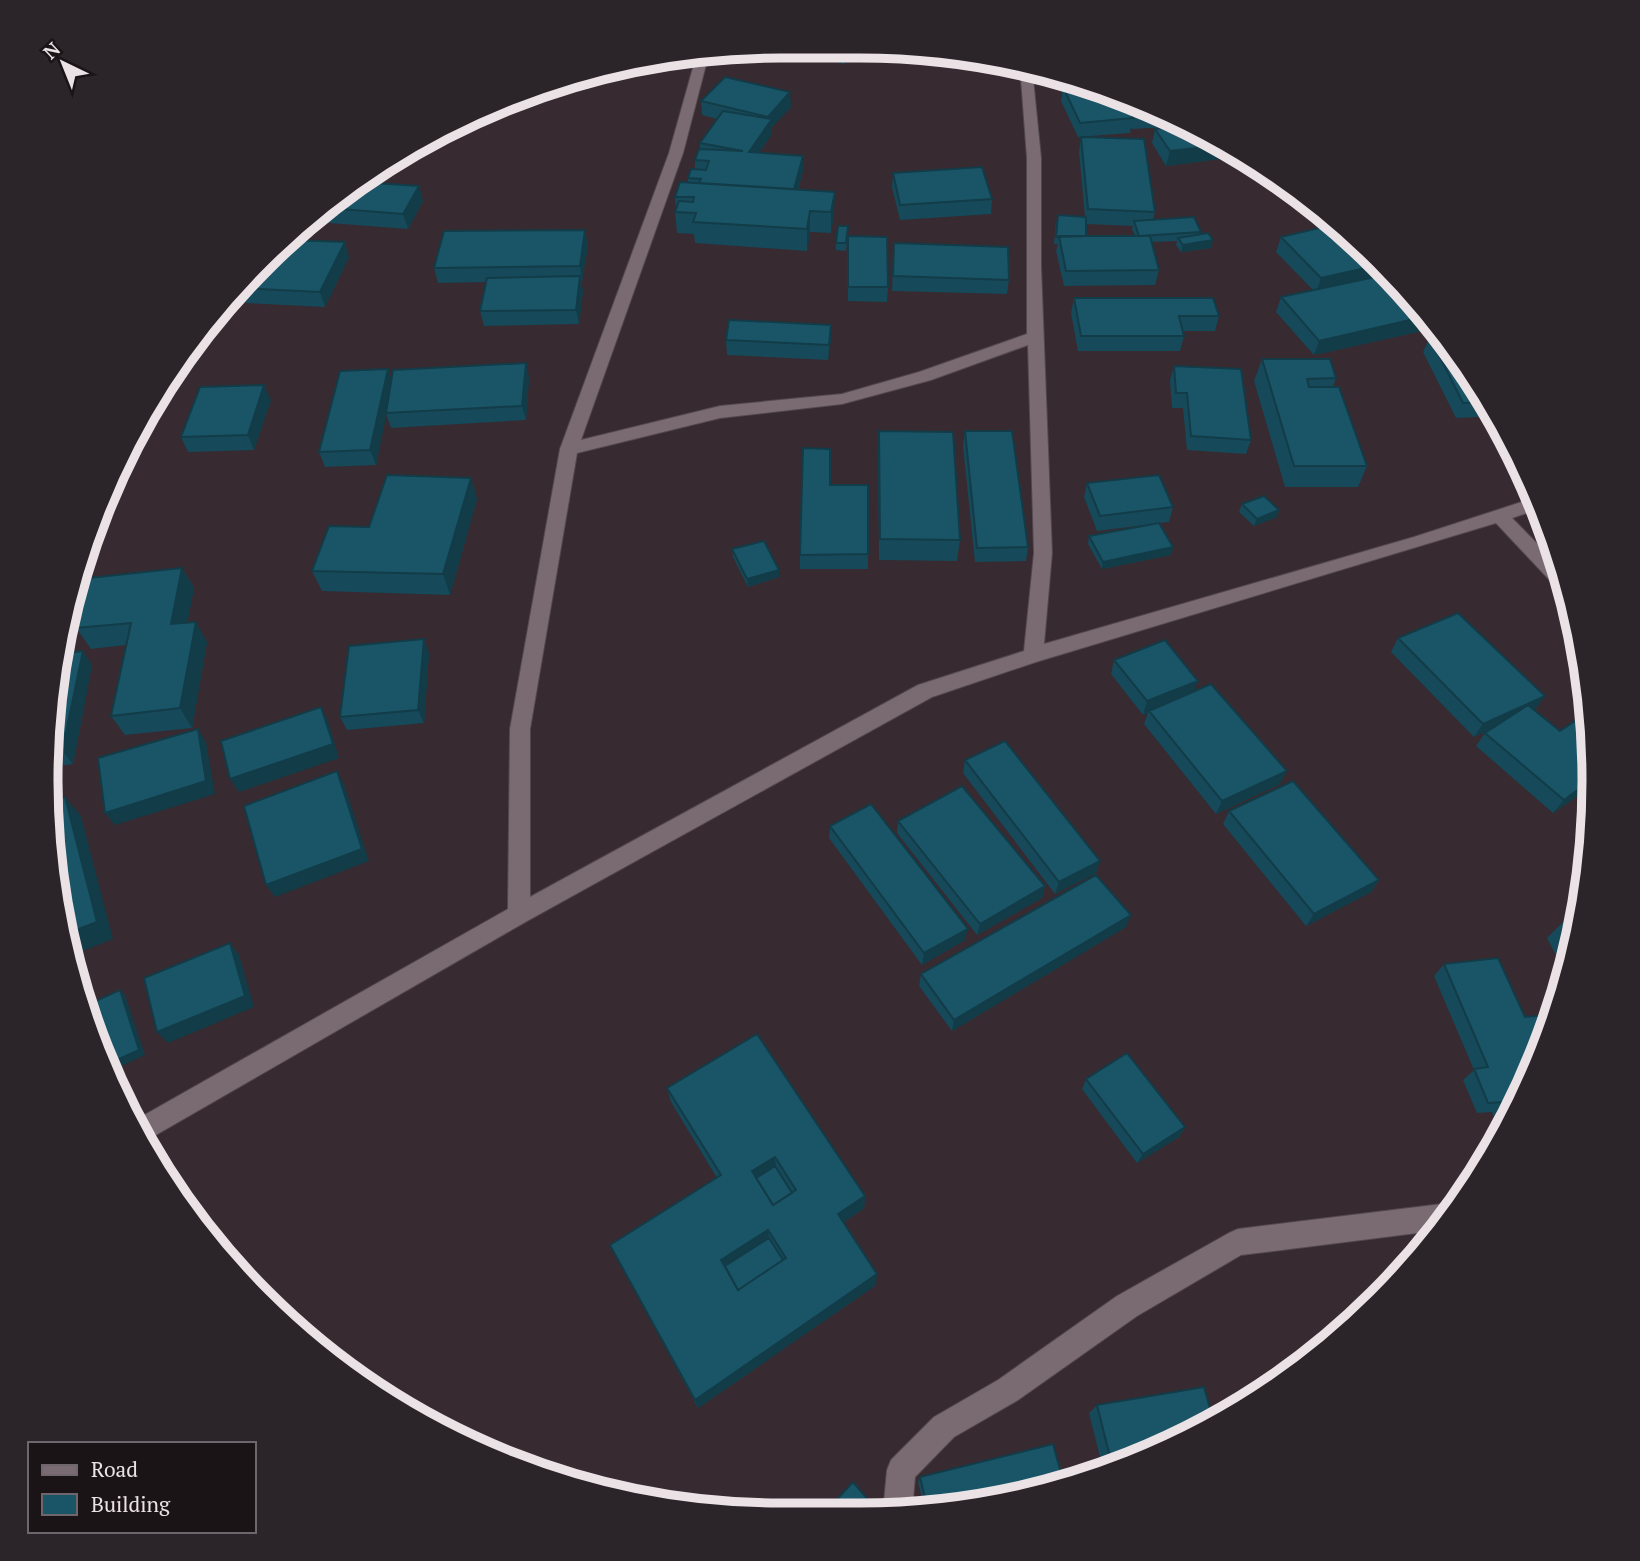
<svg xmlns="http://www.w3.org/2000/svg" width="1640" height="1561" viewBox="0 0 1640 1561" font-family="'PT Serif',serif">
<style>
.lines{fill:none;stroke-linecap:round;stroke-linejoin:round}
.street-casing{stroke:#53484e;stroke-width:2}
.street{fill:#7a6b72;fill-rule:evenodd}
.wall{fill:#164959;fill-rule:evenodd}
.shaded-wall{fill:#123c48}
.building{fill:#1a5567;stroke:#123c48;stroke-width:2;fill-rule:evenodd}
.rim{fill:none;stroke:#ebe2e6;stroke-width:9}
</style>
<rect width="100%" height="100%" fill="#372a31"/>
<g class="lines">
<defs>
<path id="street" d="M696,57H708L683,153L581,440L720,406L842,394L919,372L1027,334V158L1020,66L1032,68L1041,158V266L1052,553L1044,644L1414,537L1534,498L1539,509L1512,518L1561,568L1566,590L1558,589L1496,523L1036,662L932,697L527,921L142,1143L132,1122L508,909L510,729L560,449L669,153ZM1028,345L1034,553L1024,651L918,685L530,897V729L577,453L720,418L842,404L931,380Z
M1450,1203L1456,1206L1441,1230L1241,1255L1137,1316L1018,1400L954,1437L915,1477L912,1511L883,1512L887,1470L891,1460L934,1417L998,1380L1117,1296L1229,1233L1238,1229Z"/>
</defs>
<!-- street casing -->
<use href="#street" class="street-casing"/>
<!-- street -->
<use href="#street" class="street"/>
</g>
<!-- wall -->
<path class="wall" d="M856,50L844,64L794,52Z
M1063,75L1185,121L1224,146L1220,159L1166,166L1152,143L1155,129L1169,127L1132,129L1131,127L1130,133L1078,137L1061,101L1063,87L1075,86Z
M701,101L791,107L772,127V134L759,153L803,171L798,190L834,213L831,233L810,232L807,251L695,243L694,234L677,233L675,212L676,208L675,197L688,183V178L695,170V160L700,149V143L717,119L702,115Z
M1081,137L1155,212L1153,220L1201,232L1200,235L1211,248L1181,252L1176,245L1177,241L1152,242L1159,270L1155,285L1064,286L1056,251L1058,244H1054L1056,222L1085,217L1079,152ZM1086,224L1133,226L1132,229L1135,236H1086Z
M893,173L992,199L991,214L900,220L892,187Z
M358,182L419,186L423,201L408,229L316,222L315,219Z
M1336,224L1379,265L1375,277L1420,306L1428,318L1422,331L1314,355L1276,312L1281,297L1313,290L1276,252L1281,237Z
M848,234L846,251L836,250V243Z
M848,236L888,287L887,302L848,301Z
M894,243L1009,280L1007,294L892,291Z
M588,245L582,281H581L583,291L579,324L484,326L480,311L486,282L438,283L434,268Z
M349,257L325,307L246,303L240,288Z
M1074,298L1219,316L1215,331H1183L1184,336L1180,351H1078L1071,313Z
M831,325V339L828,360L727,355L726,340Z
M1430,337H1441L1498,416L1456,418L1423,352Z
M1262,359L1336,378L1333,387L1367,466L1358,487H1285L1254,381Z
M1174,366L1251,440L1246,454L1187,450L1183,408H1172L1170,380Z
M388,369L392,381L529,378L526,420L391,428L386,414L376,465L325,467L319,452Z
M271,400L254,450L188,452L181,437Z
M879,431L960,540L957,561L879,560L878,453Z
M965,431L1028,547L1026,561L975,562L963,446Z
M471,478L477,499L450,595L322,591L312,571L369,527Z
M1087,483L1173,507L1169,522L1159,523L1173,547L1171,555L1102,569L1088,544L1089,536L1153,524L1097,531L1084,497Z
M830,485L868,554V569H800V555Z
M1242,504L1277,517L1254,526L1239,512Z
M732,549L779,577L748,587L733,557Z
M182,568L194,588L187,623L207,642L192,728L125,735L111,716L126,645L91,649L76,628Z
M1398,638L1534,710L1560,731L1589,715L1592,786L1553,813L1476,746L1485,733L1487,731L1474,737L1391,652Z
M429,653L424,723L347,730L340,717Z
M1114,660L1194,691L1280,784L1216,814L1144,724L1148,713L1143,715L1111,674Z
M92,665L73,764L52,767V685Z
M965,760L1096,873L1055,894L963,773Z
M1229,811L1379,880L1371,892L1306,926L1223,824Z
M898,821L1045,886L1042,898L977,935L897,833Z
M830,826L965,940L922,965L829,838Z
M1578,919L1569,971L1567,977L1547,938L1564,921Z
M1126,927L952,1031L919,986L921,974Z
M1444,964L1519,1106L1501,1134L1492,1112L1477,1113L1463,1080L1474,1070L1434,976Z
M1086,1079L1185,1127L1179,1137L1137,1163L1082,1089Z
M667,1088L865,1196L864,1208L844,1222L876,1285L698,1408L610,1245L717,1178L671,1102Z
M1097,1405L1214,1423L1104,1473L1089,1413Z
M920,1477L955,1509L925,1510L918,1482Z"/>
<!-- shaded-wall -->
<path class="shaded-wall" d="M844,50H856L844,64Z
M790,92L791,107L772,127V134L749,167V152L768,125V117Z
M1222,145L1224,146L1220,159L1166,166L1170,151Z
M803,156V171L792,210V195Z
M419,186L423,201L408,229L403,214Z
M835,192L834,213L831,233V212Z
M810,211V232L807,251V229Z
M585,230L588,245L582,281L580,266Z
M1213,240L1211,248L1181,252L1183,245Z
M345,242L349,257L325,307L320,292Z
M1379,265L1374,279L1316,293L1321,278Z
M580,276L583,291L579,324L576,310Z
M1427,316L1428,318L1422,331L1314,355L1319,341Z
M831,325V339L828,360L829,345Z
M526,363L529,378L526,420L522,406Z
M388,369L393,384L376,465L370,450Z
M264,385L271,400L254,450L248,435Z
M471,478L477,499L450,595L443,574Z
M1279,510L1277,517L1254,526L1257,519Z
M1173,547L1171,555L1102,569L1103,562Z
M182,568L194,588L183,645L171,624Z
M779,570V577L748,587L747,579Z
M196,622L207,642L192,728L180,708Z
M424,639L429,653L424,723L418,710Z
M83,651L92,665L73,764L62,751Z
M1198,681L1193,694L1149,711L1148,713L1143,715L1147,701Z
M1545,696L1535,710L1474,737L1483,724Z
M321,707L328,721L339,758L239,792L230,779Z
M198,729L206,742L215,794L115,825L105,813Z
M337,771L344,784L369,861L275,897L266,885Z
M1287,771L1280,784L1216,814L1222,801Z
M1591,780L1592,786L1553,813L1564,800Z
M65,797L81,816L113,939L70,956L65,934Z
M1100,861L1096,873L1055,894L1059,882Z
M1379,880L1371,892L1306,926L1314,914Z
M1045,886L1042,898L977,935L980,924Z
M1131,915L1126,927L952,1031L954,1020Z
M968,929L965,940L922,965L924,953Z
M230,943L239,955L254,1007L168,1043L157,1032Z
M120,990L125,995L145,1055L109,1072L106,1065Z
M1185,1127L1179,1137L1137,1163L1143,1154Z
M775,1157L776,1170L755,1183L752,1171Z
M865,1196L864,1208L838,1226V1214Z
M768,1230L769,1242L725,1271L721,1260Z
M877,1274L876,1285L698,1408L695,1400Z"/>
<!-- building -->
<path class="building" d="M725,77L790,92L768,117L701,101Z
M1088,85L1122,98L1133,118L1080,123L1063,87Z
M1130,101L1163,113L1135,114Z
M723,111L772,119L749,152L803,156L794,189L699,183L701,179L688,178L691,169L706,170L709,161L695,160L699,149L743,151L700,143Z
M1190,125L1222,145L1170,151L1155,129Z
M1081,137L1144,139L1155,212L1088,209Z
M982,167L992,199L900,205L893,173Z
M358,182L419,186L403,214L328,208Z
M680,182L835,192L831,212L810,211L807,229L693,222L696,213L675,212L679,201L693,202L694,197H675Z
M1058,215L1086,217V236L1056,237Z
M1194,217L1201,232L1139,236L1134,221Z
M1336,224L1379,265L1321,278L1281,237Z
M838,226H848L846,243H836Z
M585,230L580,266L434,268L444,231Z
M1208,233L1213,240L1183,245L1178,238Z
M848,236L887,237L888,287H848Z
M1059,236H1150L1159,270L1066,271Z
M291,240L345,242L320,292L240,288L243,283Z
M894,243L1008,247L1009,280L893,276Z
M1389,274L1420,306L1427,316L1319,341L1281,297Z
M580,276L576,310L480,311L487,278Z
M1074,298H1213L1219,316H1179L1184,336H1081Z
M729,320L831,325L829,345L726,340Z
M1430,337H1441L1488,402L1463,403Z
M1262,359H1330L1336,378L1307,379L1309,387H1339L1367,466H1294Z
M526,363L522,406L386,413L393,370Z
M1174,366L1241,369L1251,440L1191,436L1187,393H1176Z
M388,369L370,450L319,452L340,371Z
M264,385L248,435L181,437L200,387Z
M879,431L953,432L960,540L880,539Z
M965,431H1012L1028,547L977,548Z
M803,448L830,449V485H868V554L800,555Z
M387,475L471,478L443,574L312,571L329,526L369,527Z
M1159,475L1173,507L1100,516L1087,483Z
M1264,496L1279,510L1257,519L1242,504Z
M1159,523L1173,547L1103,562L1089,536Z
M764,541L779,570L747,579L732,549Z
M182,568L171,624L196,622L180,708L111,716L131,623L76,628L89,578Z
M1458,613L1545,696L1483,724L1398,638Z
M424,639L418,710L340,717L349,646Z
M1165,640L1198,681L1147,701L1114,660Z
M83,651L62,751L52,752V685L59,654Z
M1211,684L1287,771L1222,801L1149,711Z
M1528,705L1560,731L1587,713L1589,715L1591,780L1564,800L1485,733Z
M321,707L333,744L230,779L221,741Z
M198,729L206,781L105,813L98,758Z
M1005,741L1100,861L1059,882L965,760Z
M337,771L362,849L266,885L244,806Z
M1293,781L1379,880L1314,914L1229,811Z
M962,786L1045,886L980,924L898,821Z
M65,797L97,922L65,934L52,876V802Z
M871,804L968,929L924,953L830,826Z
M1096,875L1131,915L954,1020L921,974Z
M1578,919L1574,941L1564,921Z
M230,943L245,996L157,1032L144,978Z
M1498,958L1525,1017L1547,1015L1550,1022L1519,1106L1510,1119L1503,1102L1488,1103L1474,1069L1488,1067L1444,964Z
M120,990L139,1050L106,1065L85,1017L82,1007Z
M757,1034L865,1196L838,1214L877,1274L695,1400L610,1245L721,1175L667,1088ZM775,1157L796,1190L773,1205L752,1171ZM768,1230L786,1258L738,1290L721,1260Z
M1127,1053L1185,1127L1143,1154L1086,1079Z
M775,1166L792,1193L773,1205L756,1178Z
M769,1238L783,1260L738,1290L725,1266Z
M1204,1387L1214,1423L1113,1469L1097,1405Z
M1053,1444L1064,1484L955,1509L928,1510L920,1477Z
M853,1482L870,1502L861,1513L833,1514L829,1508Z"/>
<!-- crop -->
<path d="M0 0H1640V1561H0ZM780 58H860A722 722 0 0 1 1582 780V781A722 722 0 0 1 860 1503H780A722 722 0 0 1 58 781V780A722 722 0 0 1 780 58Z" fill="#2b2428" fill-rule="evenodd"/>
<path class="rim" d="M780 58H860A722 722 0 0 1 1582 780V781A722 722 0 0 1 860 1503H780A722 722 0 0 1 58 781V780A722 722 0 0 1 780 58Z"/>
<!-- legend -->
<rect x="28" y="1442" width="228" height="91" fill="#1a1417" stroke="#6e666a" stroke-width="2"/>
<rect x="42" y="1465" width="35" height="10" fill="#7a6b72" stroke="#6e666a" stroke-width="2"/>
<text x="91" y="1477" font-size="21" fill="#ebe2e6">Road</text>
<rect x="42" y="1494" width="35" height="21" fill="#1a5567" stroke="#6e666a" stroke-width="2"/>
<text x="91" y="1512" font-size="21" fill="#ebe2e6">Building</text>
<!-- north arrow -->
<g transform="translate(63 63) rotate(317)" stroke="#1a1417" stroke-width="5" paint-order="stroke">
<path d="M0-5L12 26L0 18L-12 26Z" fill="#ebe2e6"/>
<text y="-10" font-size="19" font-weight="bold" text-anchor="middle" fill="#ebe2e6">N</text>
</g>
</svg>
